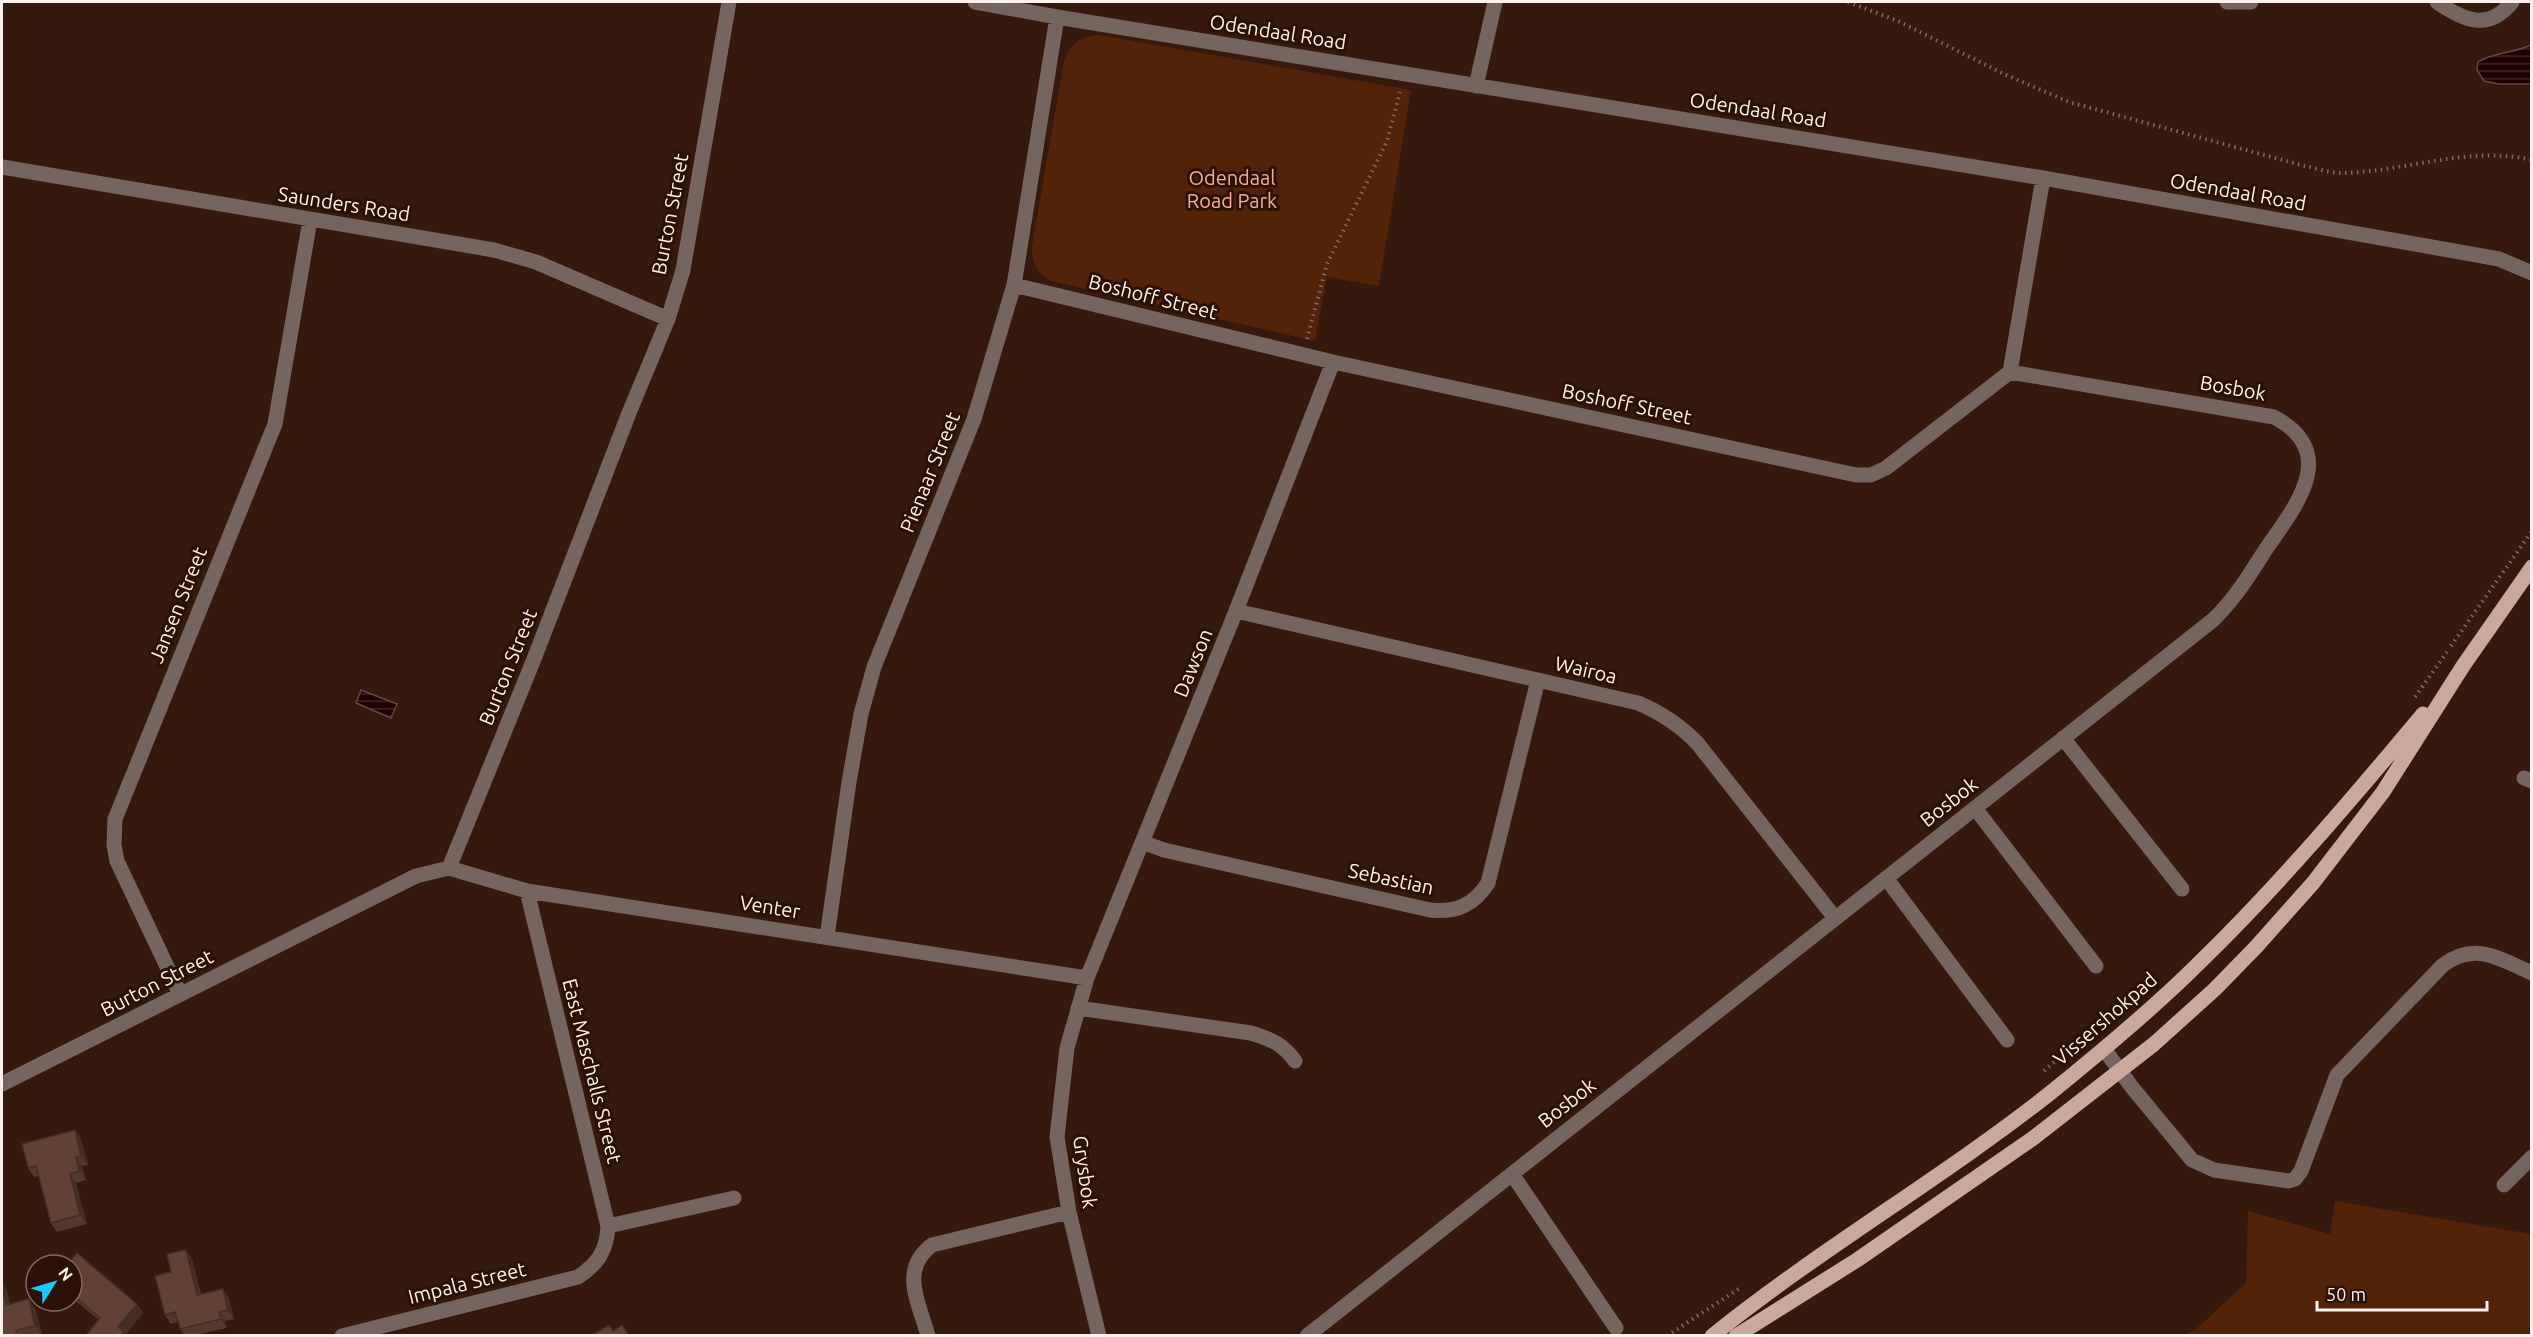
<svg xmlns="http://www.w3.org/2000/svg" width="2533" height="1337" viewBox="0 0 2533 1337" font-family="Ubuntu,sans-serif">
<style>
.green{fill:#522209}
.water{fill:url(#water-rules);stroke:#604847;stroke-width:1.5}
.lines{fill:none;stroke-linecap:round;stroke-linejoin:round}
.path{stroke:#816b61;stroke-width:4;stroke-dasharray:1.5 4.5;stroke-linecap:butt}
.minor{stroke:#75655f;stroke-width:15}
.major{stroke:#c9a99b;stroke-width:15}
.wall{fill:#53382c}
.shaded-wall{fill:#432e24}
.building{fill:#604133;stroke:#432e24;stroke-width:1.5}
.labels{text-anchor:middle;stroke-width:6;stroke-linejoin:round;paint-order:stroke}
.street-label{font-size:20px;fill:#fdf1ec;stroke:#2b1004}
.park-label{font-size:20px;fill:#f4af91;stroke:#2b1004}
</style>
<defs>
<pattern id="water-rules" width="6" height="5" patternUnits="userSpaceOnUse" patternTransform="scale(1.5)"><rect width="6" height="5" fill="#1d0000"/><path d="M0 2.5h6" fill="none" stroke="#3f2625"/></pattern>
</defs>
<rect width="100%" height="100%" fill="#35190c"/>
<!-- green -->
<path class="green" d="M1100,35L1411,90L1379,286L1327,277L1315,341L1051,281C1037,273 1031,263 1032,246L1064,61C1071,43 1081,36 1100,35Z
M2335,1201L2531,1234V1335H2183L2195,1330L2246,1283L2248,1211L2330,1234Z"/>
<!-- water -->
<path class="water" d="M2531,45V84H2499L2484,81L2477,70L2478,62C2493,52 2515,53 2531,45Z
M361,690L397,704L391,718L356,703Z"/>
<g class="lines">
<!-- path -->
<path class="path" d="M1848,2L1898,21L2004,74L2069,102L2305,166C2316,168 2329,173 2341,173C2405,172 2468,145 2532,160
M1307,339L1327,264L1387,141L1400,92
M2451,646L2532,531
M2415,697L2447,652
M2044,1071L2095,1026L2124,1005
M1667,1336L1740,1288"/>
<!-- minor -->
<path class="minor" d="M975,2L1057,17L2043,178L2499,259L2532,273
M2227,2H2251
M2437,2C2463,20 2488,32 2512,2
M1476,86L1495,2
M2,167L494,250L536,262L668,319
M1014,285L1333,362L1856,475H1871L1886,468L2010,372L2043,178
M1236,611L1638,703C1662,713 1680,725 1698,744L1835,918
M2063,738L2182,889
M2524,778L2532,781
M1975,808L2096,966
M1142,842L1164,850L1430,910C1456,913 1474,905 1488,883L1538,680
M449,868L527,891L1087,978
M1886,878L2007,1040
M827,937L849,782L861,714L874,667L974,419L1014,285L1057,17
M180,994L117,861L114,845L115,819L275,424L310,220
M1078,1008L1251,1033C1271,1039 1283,1044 1295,1061
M2104,1049L2131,1086L2192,1160L2214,1170L2289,1181L2295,1179L2301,1171L2337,1075L2443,965C2476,941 2499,959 2532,973
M2,1084L416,876L449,868L534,659L629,413L668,319L683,270L729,2
M1512,1174L1616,1328
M2504,1185L2532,1157
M608,1226L734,1198
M342,1336L578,1277C598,1264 607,1250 608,1226L527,891
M928,1336C919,1302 899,1270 932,1245L1069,1212
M1099,1336L1069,1212L1057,1137L1067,1048L1087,978L1236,611L1333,362
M1307,1336L2213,620C2235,599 2250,574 2266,549C2295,507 2341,453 2274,417L2010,372"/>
<!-- major -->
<path class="major" d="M1712,1336C1820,1249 1941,1179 2049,1094C2101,1052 2153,1009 2200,962C2280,884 2352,799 2423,714
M1736,1336L1857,1260L2032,1139L2154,1044L2215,989L2256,947L2313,883L2383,792L2463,666L2532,567"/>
</g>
<!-- wall -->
<path class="wall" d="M81,1139L88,1165L82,1166L86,1180L76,1183L87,1224L57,1232L51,1223L39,1176L34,1177L28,1168Z
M186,1250L192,1259L201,1294L223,1289L229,1298L234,1319L225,1321L227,1328L196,1335H184L180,1329L178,1322L171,1324L165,1315L171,1272Z
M72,1265L137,1304L143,1313L125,1335H126H88L99,1320L72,1298Z
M6,1288L10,1304L35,1308L42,1335H2Z"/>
<!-- shaded-wall -->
<path class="shaded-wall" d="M75,1130L81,1139L88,1165L81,1156Z
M76,1157L82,1166L86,1180L79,1171Z
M70,1174L76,1183L87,1224L80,1215Z
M186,1250L192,1259L203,1304L197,1295Z
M2,1281L6,1288L12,1314L6,1305L2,1285Z
M223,1289L229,1298L234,1319L228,1310Z
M29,1299L35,1308L42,1335L35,1326Z
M137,1304L143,1313L125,1335H126H121L118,1327Z
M219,1312L225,1321L227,1328L221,1319Z"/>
<!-- building -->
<path class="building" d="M75,1130L81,1156L76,1157L79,1171L70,1174L80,1215L51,1223L36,1166L28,1168L22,1144Z
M186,1250L197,1295L223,1289L228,1310L219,1312L221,1319L180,1329L175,1312L165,1315L155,1276L171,1272L167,1254Z
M77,1253L137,1304L118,1327L124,1332L121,1335H88L87,1334L100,1318L72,1294V1265H67Z
M2,1285L6,1305L29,1299L35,1326L16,1330L17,1335H2Z
M609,1325L613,1331L622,1325L629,1335H592Z"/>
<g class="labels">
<!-- street labels -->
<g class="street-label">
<text transform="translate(1278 32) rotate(9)" y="7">Odendaal Road</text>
<text transform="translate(1758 110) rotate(9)" y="7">Odendaal Road</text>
<text transform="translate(2238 192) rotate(10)" y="7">Odendaal Road</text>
<text transform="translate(344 204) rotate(9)" y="7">Saunders Road</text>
<text transform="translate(670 214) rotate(-79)" y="7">Burton Street</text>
<text transform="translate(1153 297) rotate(14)" y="7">Boshoff Street</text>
<text transform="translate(2233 388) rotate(10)" y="7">Bosbok</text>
<text transform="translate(1627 404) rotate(12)" y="7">Boshoff Street</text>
<text transform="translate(930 472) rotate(-68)" y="7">Pienaar Street</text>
<text transform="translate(178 605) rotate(-68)" y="7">Jansen Street</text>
<text transform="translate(1193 663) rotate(-68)" y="7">Dawson</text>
<text transform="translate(508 667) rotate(-68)" y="7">Burton Street</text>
<text transform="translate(1586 670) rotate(13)" y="7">Wairoa</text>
<text transform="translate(1949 802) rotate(-38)" y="7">Bosbok</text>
<text transform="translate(1391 879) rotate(12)" y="7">Sebastian</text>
<text transform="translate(770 907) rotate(9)" y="7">Venter</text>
<text transform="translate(157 983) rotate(-27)" y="7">Burton Street</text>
<text transform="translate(2105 1019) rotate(-41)" y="7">Vissershokpad</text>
<text transform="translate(592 1071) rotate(76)" y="7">East Maschalls Street</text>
<text transform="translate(1567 1103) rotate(-38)" y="7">Bosbok</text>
<text transform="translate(1085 1172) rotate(82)" y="7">Grysbok</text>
<text transform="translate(467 1283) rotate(-14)" y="7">Impala Street</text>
</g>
<!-- park labels -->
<g class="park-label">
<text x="1232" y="185">Odendaal<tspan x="1232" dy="23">Road Park</tspan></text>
</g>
</g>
<!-- border -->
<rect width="2533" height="1337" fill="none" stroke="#fdf1ec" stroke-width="6"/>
<!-- north arrow -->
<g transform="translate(54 1283) rotate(53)"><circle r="28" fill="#2b1004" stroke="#7f6a61" stroke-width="1.5"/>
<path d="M0-4.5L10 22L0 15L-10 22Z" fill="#18cafc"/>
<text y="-9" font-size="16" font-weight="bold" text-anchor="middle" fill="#fdf1ec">N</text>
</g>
<!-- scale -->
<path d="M2317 1301v9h170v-9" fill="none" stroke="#fdf1ec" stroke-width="3"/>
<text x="2326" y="1301" font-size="18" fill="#fdf1ec" stroke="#2b1004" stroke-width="4.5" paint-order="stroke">50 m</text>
</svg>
